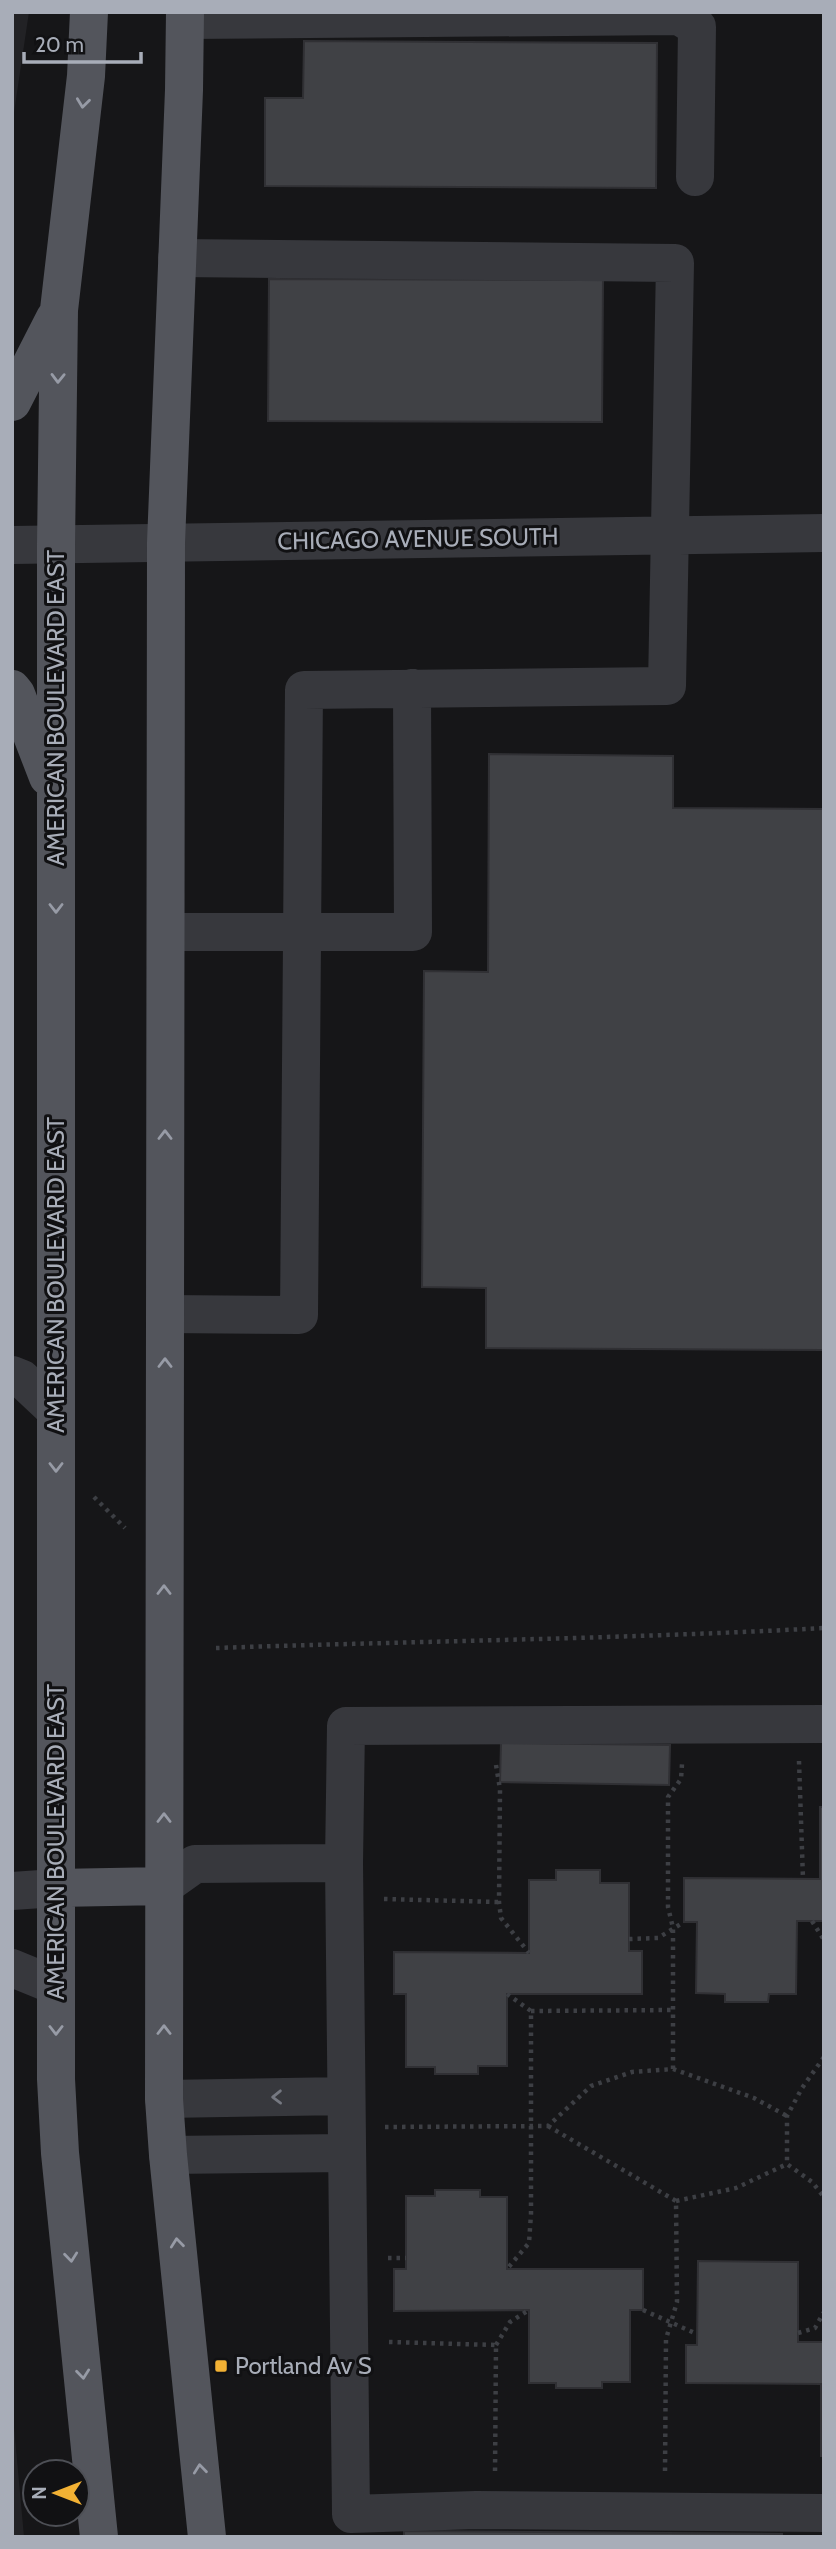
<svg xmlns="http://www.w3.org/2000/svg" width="836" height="2549" viewBox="0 0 836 2549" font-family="Cabin,sans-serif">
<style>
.built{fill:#222225}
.building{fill:#404145;stroke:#303034;stroke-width:2}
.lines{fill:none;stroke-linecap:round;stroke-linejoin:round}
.path{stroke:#3d3f44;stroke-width:4.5;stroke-dasharray:3.5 5;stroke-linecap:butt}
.minor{stroke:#37383d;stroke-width:38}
.major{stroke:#53555c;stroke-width:38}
.oneway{stroke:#979ba6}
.oneway2{stroke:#757881}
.poi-dot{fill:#f2b134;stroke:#111113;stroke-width:2.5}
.labels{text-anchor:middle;stroke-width:6;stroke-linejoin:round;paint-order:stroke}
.street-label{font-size:24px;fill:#a8adb8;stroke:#111113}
.poi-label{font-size:24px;fill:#a8adb8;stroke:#111113;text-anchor:start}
</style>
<rect width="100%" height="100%" fill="#161618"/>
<!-- built -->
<path class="built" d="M12,12H29L12,126Z
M12,2405L24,2537H12Z"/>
<!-- building -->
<path class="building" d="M304,41L657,43L656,188L265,186V98H303Z
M269,279L603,280L602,422L268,421Z
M489,754L673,756V808L824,809V1350L486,1348V1288L422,1287L424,971L488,972Z
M501,1743L670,1745L669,1785L500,1782Z
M820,1807H824V1921H797L796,1994H769L768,2002H725V1994L696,1993L697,1922H684V1878L820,1879Z
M556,1870H600V1883H629V1951H642V1994H507V2066H478V2074H435V2067H406V1994H394V1952L529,1953V1880H556Z
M435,2190H480V2197H507V2269H643V2310H630V2382H602V2388H556V2383H529V2310L394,2311V2269H406V2196H435Z
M698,2261L798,2262V2342H824V2456H821V2384L686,2383V2345H697Z
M404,2531L782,2534V2537H404Z"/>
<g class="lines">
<!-- path -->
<path class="path" d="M94,1497L125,1528
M216,1648C419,1641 621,1639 824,1628
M799,1761L803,1879
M496,1765L500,1789L499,1902L501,1918L529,1953
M384,1899L499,1902
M812,1921L824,1940
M629,1939L658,1938L684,1922
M507,1994L531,2011V2214L529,2243L507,2269
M531,2011L673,2010
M824,2057L802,2088L787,2116V2164L812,2182L824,2197
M673,2069V1928L668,1907V1797L681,1779L682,1764
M548,2126L676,2201L677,2302L666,2339L665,2472
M385,2127L548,2126L591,2086L632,2072L673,2069L754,2098L787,2116
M676,2201L736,2188L787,2164
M388,2258H406
M643,2310L697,2334
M798,2333L815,2328L824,2312
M389,2342L496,2345L495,2474
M496,2345L510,2322L529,2310"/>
<!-- minor -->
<path class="minor" d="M185,20L679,16L697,27L695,177
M12,545L824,533
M166,932H413L412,688
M165,1314L299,1315L304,690L667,686L675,263L177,258
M12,1375L22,1379L56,1411
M344,1863L351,2514L476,2510L824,2513
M164,1886L195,1864L344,1863L346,1726L824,1724
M12,1891L56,1888
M12,1968L56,1986
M164,2099L346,2096
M168,2155L346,2153"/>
<!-- major -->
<path class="major" d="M89,12L86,76L59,310L56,546V2079L60,2153L99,2537
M185,12L184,90L166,543L164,2099L168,2155L207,2537
M12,402L55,318
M12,689L16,694L48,777
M56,1888L164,1886"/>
</g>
<!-- one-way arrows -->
<defs><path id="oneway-chevron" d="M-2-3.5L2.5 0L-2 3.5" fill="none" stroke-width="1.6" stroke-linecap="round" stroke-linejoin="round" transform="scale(1.75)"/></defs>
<g class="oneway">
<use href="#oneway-chevron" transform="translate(83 103) rotate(97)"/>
<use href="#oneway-chevron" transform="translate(58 378) rotate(91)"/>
<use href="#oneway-chevron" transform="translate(56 908) rotate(90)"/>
<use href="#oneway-chevron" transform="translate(165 1135) rotate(-90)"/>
<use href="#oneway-chevron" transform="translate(165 1363) rotate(-90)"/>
<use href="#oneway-chevron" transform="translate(56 1467) rotate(90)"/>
<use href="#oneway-chevron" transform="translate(164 1590) rotate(-90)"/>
<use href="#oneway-chevron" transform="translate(164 1818) rotate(-90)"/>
<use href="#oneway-chevron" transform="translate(56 2030) rotate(90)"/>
<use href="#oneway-chevron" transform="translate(164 2030) rotate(-90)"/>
<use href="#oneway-chevron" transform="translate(177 2243) rotate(-96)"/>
<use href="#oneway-chevron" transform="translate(71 2257) rotate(84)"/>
<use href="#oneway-chevron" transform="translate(83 2374) rotate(84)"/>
<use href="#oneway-chevron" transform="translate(200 2469) rotate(-96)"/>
</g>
<use class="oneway2" href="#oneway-chevron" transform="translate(277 2097) rotate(179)"/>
<!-- markers -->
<rect class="poi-dot" x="214" y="2359" width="14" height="14" rx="3.5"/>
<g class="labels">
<!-- street labels -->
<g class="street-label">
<text transform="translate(418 539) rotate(-1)" y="8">CHICAGO AVENUE SOUTH</text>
<text transform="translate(56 708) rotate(-90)" y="8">AMERICAN BOULEVARD EAST</text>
<text transform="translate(56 1275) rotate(-90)" y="8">AMERICAN BOULEVARD EAST</text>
<text transform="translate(56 1842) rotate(-90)" y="8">AMERICAN BOULEVARD EAST</text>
</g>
<!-- poi labels -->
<g class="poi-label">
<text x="235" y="2374">Portland Av S</text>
</g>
</g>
<!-- border -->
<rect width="836" height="2549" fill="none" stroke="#a8adb8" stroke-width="28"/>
<!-- north arrow -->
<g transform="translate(56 2493) rotate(270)"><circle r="33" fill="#111113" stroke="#4d4f55" stroke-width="2"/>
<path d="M0-5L12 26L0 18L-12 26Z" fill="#f2b134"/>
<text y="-10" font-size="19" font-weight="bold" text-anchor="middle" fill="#a8adb8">N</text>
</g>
<!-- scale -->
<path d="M24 52v10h117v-10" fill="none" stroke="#a8adb8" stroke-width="3.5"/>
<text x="35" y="52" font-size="21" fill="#a8adb8" stroke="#111113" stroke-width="5" paint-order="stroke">20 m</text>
</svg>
